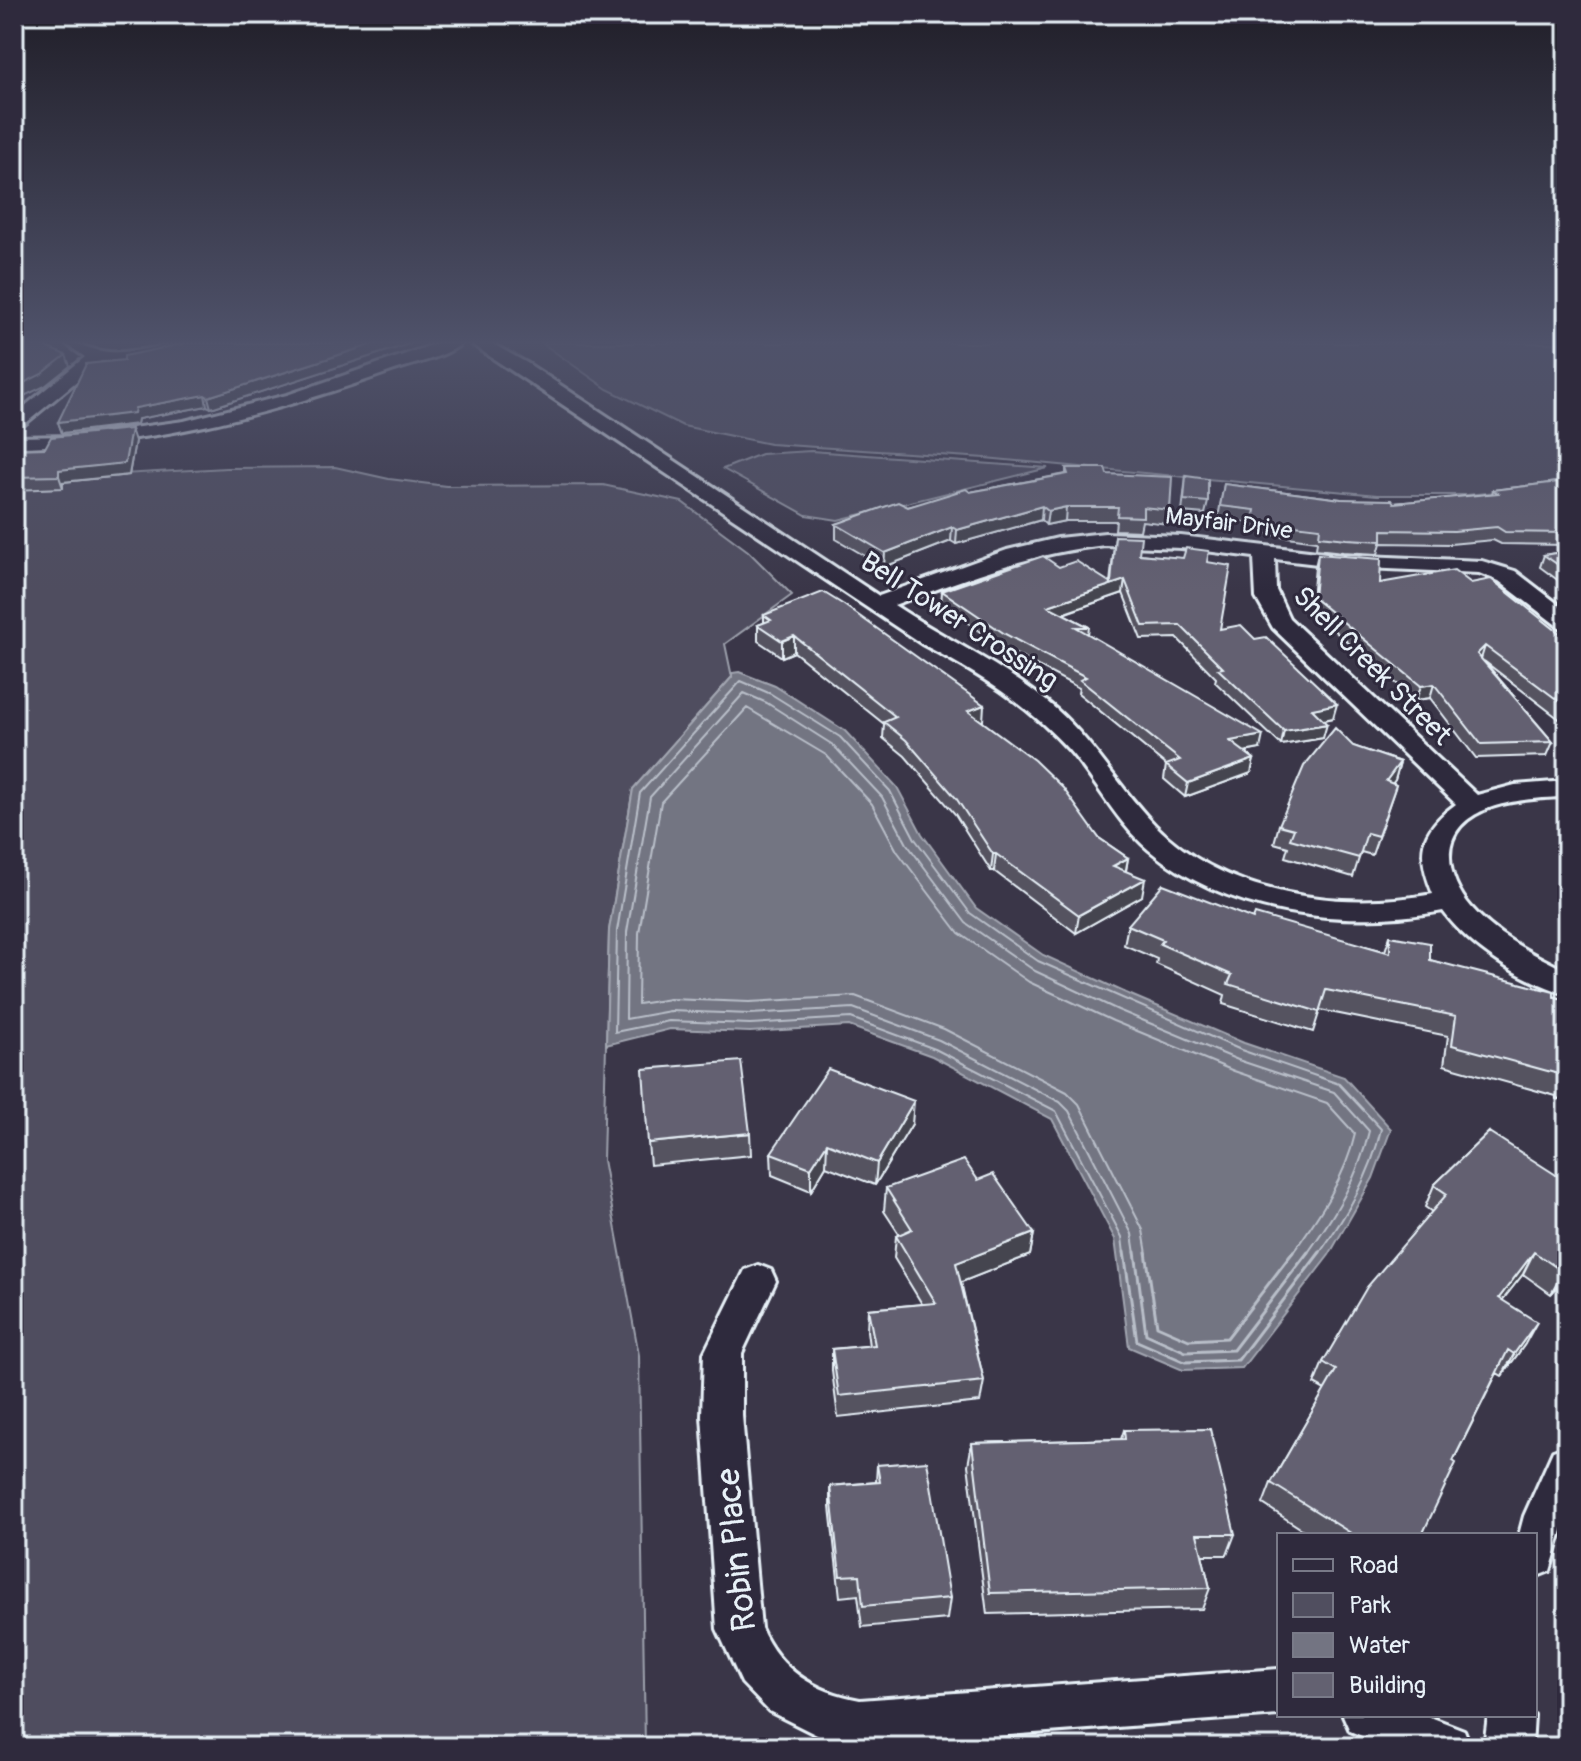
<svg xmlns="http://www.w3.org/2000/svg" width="1581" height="1761" viewBox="0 0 1581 1761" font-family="Pangolin,sans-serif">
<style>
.green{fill:#504e5f;stroke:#9ca0ac;stroke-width:2}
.water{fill:#737482;stroke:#a2a6b1;stroke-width:2}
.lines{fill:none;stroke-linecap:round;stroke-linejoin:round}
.shore-far1{stroke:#b9bfc9;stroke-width:2}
.shore{stroke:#b9bfc9;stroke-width:3}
.street-casing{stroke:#e8f1f8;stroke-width:6}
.street{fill:#2f2a3d;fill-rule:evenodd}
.wall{fill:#555361;stroke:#e8f1f8;stroke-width:2}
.shaded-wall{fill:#45444f;stroke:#e8f1f8;stroke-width:2}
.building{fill:#636171;stroke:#e8f1f8;stroke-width:2}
.labels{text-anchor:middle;stroke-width:6;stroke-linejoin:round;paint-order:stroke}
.far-street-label{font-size:24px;fill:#e8f1f8;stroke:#2f2a3d}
.street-label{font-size:28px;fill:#e8f1f8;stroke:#2f2a3d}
.near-street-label{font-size:34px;fill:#e8f1f8;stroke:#2f2a3d}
</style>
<rect width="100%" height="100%" fill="#3a3648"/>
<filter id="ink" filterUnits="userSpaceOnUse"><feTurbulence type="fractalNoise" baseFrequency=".0125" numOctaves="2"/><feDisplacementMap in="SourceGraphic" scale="16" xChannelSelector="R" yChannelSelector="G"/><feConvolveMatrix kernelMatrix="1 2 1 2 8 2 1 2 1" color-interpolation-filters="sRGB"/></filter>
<g filter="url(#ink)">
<!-- green -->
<path class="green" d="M542,343H1567V485L1467,495H1377L985,458L770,444L683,426L607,389Z
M811,451L1048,468L838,520L806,515L723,469L761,454Z
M335,467L389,479L446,486L603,485L682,502L748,551L792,595L725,644L732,677L633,789L609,930L603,1160L639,1355L645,1747H14V490L88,476L226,468Z"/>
<!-- water -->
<path class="water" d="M739,672L775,686L845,731L897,787L922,834L976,908L1043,955L1126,993L1244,1043L1344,1077L1391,1129L1373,1178L1329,1255L1242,1368L1183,1370L1129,1347L1115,1239L1052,1119L932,1056L849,1026L750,1032L670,1029L606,1045L609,930L633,789L732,677V673Z"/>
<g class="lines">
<!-- shore-far1 -->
<path class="shore-far1" d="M1124,1254L1122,1237L1056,1111L935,1049L851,1018L750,1024L669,1021L615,1032L617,931L640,793L741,681L771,694L840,737L890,791L915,839L970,913L1038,961L1241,1050L1339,1084L1381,1129C1371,1175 1346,1216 1319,1254
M1135,1254L1132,1234L1069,1111L1060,1102L939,1040L853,1008L750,1014L670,1011L626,1019L627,932L650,797L744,693L767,703L833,745L882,797L907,844L966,923L1035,971L1118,1010L1238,1060L1334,1092L1369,1131C1359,1177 1334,1216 1307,1254
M1147,1254L1143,1230L1079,1104L1067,1092L944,1029L855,996L749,1002L670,999L638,1004L639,933L661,802L747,708L826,755L872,804L897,851L959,933L1029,982L1113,1021L1234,1071L1327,1103L1355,1134C1345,1179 1318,1217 1292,1254"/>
<!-- shore -->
<path class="shore" d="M1124,1252L1137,1341L1185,1362L1238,1360L1320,1252
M1135,1252L1146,1334L1186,1352L1233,1350L1308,1252
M1146,1252L1157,1326L1189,1340L1227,1338L1293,1252"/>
<defs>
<path id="street" d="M65,343C82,343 93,351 109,352C138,354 165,343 194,343L143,359L101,361L20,428L14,429V415L85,357Z
M438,343H462C445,358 410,364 389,372C262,417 149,446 14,447V437L72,436L184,421L287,395Z
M470,343H491L527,363L879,596L1007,550L1058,538L1105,533L1181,536L1343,555L1482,561L1515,571L1567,611V629L1559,627L1499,581L1479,573L1343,567L1275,559L1276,590L1289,618L1477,795L1515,785L1567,781V797C1527,798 1449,802 1450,857C1450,874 1459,893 1471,907C1496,936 1532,954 1567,971V994C1522,981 1471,949 1443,911C1345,929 1229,916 1149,850C1116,822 1097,782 1069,750C1028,704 976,672 922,644ZM1105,545L1181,548L1254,557L1256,598L1273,628L1456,804C1419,831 1416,853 1433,894C1340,911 1224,896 1155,825C1120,789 1095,744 1057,710C1008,667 948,641 894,605C968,578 1026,554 1105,545Z
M758,1265L771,1270L776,1281L742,1353V1416L761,1628C780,1671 815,1692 860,1700L1279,1669V1715L860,1746L819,1736L769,1711L742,1683L717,1629L702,1416L704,1353L745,1270Z
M1567,1446V1514L1550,1571L1535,1577V1535H1519L1524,1516L1553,1451Z
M1343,1715H1425L1464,1730L1471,1747H1388L1350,1731Z
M1488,1715H1534L1532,1747H1484Z"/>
</defs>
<!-- street casing -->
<use href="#street" class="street-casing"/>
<!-- street -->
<use href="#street" class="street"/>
</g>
<!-- wall -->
<path class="wall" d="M187,343H412L211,408L207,406L138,419L137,424L62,433L58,422Z
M135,441L129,475L63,482V488L14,490V449L45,448Z
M1066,468L1107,474L1170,510L1168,524L1142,521L1140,531L1115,530L1116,521H1065L1046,525L1041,520L956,544L951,541L884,567L836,539V524L970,492L1066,474Z
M1186,476L1208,502L1205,514L1182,512Z
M1567,481V545L1501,544L1493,540L1450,544L1381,543L1378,554L1343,552L1316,549L1317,541L1251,532L1252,523L1218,518L1224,484L1341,499L1394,503L1492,494L1493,490Z
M1115,536L1139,554L1207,562L1220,629L1333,718L1323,720V738L1281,745L1215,682L1216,678L1177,638L1141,639L1123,593L1063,614L1089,627L1088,634L1260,749L1245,752L1254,759L1251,773L1185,797L1164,779L1166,765L1078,693L1079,688L1004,648L941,604L942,591L1059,567L1110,583Z
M1567,551V587L1540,567L1544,555Z
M1318,554L1380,583H1471L1567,639V725L1484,661L1553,742L1547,756L1476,758L1430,698L1416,700L1311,611L1315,567Z
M764,615L983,721H981L1099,838L1128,858L1126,871L1142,896L1076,933L994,871H991L955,814L905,756L883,738L884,724L794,652L782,657L758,641V625L764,623Z
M1353,746L1400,762L1395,780L1392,783L1396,785L1372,855L1361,852L1353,877L1285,857L1288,847L1274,843L1279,825Z
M1253,919L1385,951L1390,936L1430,960L1567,1000V1102L1556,1099V1096L1444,1065L1448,1036L1320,1010L1313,1032L1223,1004L1225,995L1156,964L1157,959L1124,945L1128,925Z
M912,1124L875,1185L826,1166L811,1191L772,1175L771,1153Z
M1489,1132L1567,1276L1551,1294L1523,1274L1502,1300L1525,1344L1502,1376L1497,1373L1453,1461L1422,1535H1311L1263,1504L1271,1483L1325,1390L1314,1384L1323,1362L1432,1212L1425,1207L1434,1185Z
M750,1133L751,1155L650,1165L648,1143Z
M978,1180L1034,1233L1030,1255L961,1282L984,1381L980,1402L838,1417L832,1371V1349L869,1346L867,1331L868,1309L922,1304L894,1258L896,1236L899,1234L884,1211L886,1188Z
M1124,1430L1235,1534L1227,1555H1202L1210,1588L1202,1609L987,1614L968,1465L972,1443L1121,1439Z
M877,1465L950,1598L947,1619L862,1627L858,1595L840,1597L830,1507V1486L876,1482Z"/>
<!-- shaded-wall -->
<path class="shaded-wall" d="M376,343H412L211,408L208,397Z
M66,355L70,366L45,386L14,401V388Z
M205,395L207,406L138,419L137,424L62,433L58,422Z
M131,429L135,441L129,475L63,482V488L59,476V470Z
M1042,506L1041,520L956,544L957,530Z
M1066,507L1065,521L1046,525L1048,511Z
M952,527L951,541L884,567L885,553Z
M1125,580L1123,593L1047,619L1048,606Z
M794,636V652L782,657V641Z
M1485,646L1481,659L1477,654Z
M1434,684L1430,698L1416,700L1421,686Z
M1337,704L1333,718L1309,723L1312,709Z
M984,705L983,721L966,727L968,711Z
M1327,724L1323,738L1281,745L1284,731Z
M1263,735L1260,749L1227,755L1230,741Z
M1254,759L1251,773L1185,797L1188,783Z
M1400,762L1395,780L1381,799L1386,781Z
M993,854H996L994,871H991Z
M1128,858L1125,875L1113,866Z
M1145,879L1142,896L1076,933L1079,915Z
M914,1101L912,1124L875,1185L877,1163Z
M827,1143L826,1166L811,1191V1168Z
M1034,1233L1030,1255L954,1285L956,1263Z
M1534,1252L1523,1274L1487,1320L1499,1298Z
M1567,1267V1276L1551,1294L1563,1272Z
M1537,1322L1525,1344L1502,1376L1514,1354Z"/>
<!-- building -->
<path class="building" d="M14,343H36L66,355L42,374L14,388Z
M187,343H376L208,397L205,395L135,408L134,413L58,422L86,364L124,360V356Z
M131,429L125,463L59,470V476L14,477V449L45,448L51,437Z
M1066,468H1105L1107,474L1172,477L1170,510L1143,507V517L1117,516L1118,507H1066L1048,511L1042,506L957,530L952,527L885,553L836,524L898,502L908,507L966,489L970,492L1068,474Z
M1186,476L1208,479V502L1184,500Z
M1567,481V533L1505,532L1497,527L1454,531L1382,530V541L1347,539L1319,536L1320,528L1253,520L1255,510L1220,506L1224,484L1341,499L1392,500L1394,503L1498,493L1493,490Z
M1115,536L1141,537L1139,554L1183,558L1186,548L1209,551L1207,562L1231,566L1220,629L1241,625L1255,639L1266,637L1337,704L1312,709L1327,724L1284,731L1218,669L1223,668L1180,625L1143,626L1125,580L1048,606L1089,627H1076L1263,735L1230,741L1254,759L1188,783L1166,765L1180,760L1080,680L1086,677L1005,634L942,591L1043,556L1059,567L1076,561L1111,583Z
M1567,551V571L1544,555Z
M1318,554L1381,559L1380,583L1454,570L1471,583L1491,579L1567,639V707L1485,646L1477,654L1553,742L1481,744L1434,684L1421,686L1314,598Z
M823,592L844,605L984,705L968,711L1034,760L1063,788L1099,838L1128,858L1113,866L1145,879L1079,915L996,854H993L956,798L906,740L884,722L896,717L794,636L782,641L758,625L771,620L764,615Z
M1335,728L1353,746L1400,762L1386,781L1396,785L1378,836L1367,833L1359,858L1290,839L1294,829L1279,825L1304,766Z
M1163,884L1253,919L1255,914L1390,953V936L1430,943V960L1554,992V997L1567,1000V1079L1566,1076L1452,1045L1456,1016L1326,990L1319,1012L1228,984L1232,975L1160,944L1163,940L1128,925Z
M741,1061L750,1133L648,1143L643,1069Z
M828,1069L914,1101L877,1163L827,1143L811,1168L771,1153Z
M1489,1132L1567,1182V1267L1563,1272L1534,1252L1499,1298L1537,1322L1514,1354L1508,1350L1453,1461L1456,1463L1422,1535H1354L1271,1483L1336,1370L1323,1362L1367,1287L1447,1194L1434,1185Z
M964,1160L978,1180L993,1174L1034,1233L956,1263L984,1381L839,1396L832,1349L875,1345L868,1309L936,1303L896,1236L912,1229L886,1188Z
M1210,1429L1235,1534H1197L1210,1588L990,1593L972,1443L1125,1439L1124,1430Z
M927,1461L950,1598L863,1606L860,1575L840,1576L830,1486L880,1482L877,1465Z"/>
</g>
<!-- sky -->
<linearGradient id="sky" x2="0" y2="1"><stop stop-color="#201e28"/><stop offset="0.58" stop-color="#4f526a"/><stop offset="1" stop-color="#4f526a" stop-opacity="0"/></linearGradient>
<rect width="1581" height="590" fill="url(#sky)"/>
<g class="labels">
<!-- far-street labels -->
<g class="far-street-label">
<text transform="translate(1229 523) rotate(7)" y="8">Mayfair Drive</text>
</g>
<!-- street labels -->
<g class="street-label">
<text transform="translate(960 620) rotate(33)" y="10">Bell Tower Crossing</text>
<text transform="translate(1373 665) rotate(45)" y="10">Shell Creek Street</text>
</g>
<!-- near-street labels -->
<g class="near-street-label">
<text transform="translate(735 1550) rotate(-96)" y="12">Robin Place</text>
</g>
</g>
<!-- margin -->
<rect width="1581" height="1761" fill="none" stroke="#2f2a3d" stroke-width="48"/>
<rect x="24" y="24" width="1533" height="1713" fill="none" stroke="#e8f1f8" stroke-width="3" filter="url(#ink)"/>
<!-- legend -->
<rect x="1277" y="1533" width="260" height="184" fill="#2f2a3d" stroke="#797a88" stroke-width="2"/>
<rect x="1293" y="1559" width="40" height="12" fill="#2f2a3d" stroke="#797a88" stroke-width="2"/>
<text x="1349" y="1573" font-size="24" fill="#e8f1f8">Road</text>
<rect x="1293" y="1593" width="40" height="24" fill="#504e5f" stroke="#797a88" stroke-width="2"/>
<text x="1349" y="1613" font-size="24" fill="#e8f1f8">Park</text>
<rect x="1293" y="1633" width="40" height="24" fill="#737482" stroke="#797a88" stroke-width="2"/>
<text x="1349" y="1653" font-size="24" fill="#e8f1f8">Water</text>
<rect x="1293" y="1673" width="40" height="24" fill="#636171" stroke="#797a88" stroke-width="2"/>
<text x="1349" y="1693" font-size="24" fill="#e8f1f8">Building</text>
</svg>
